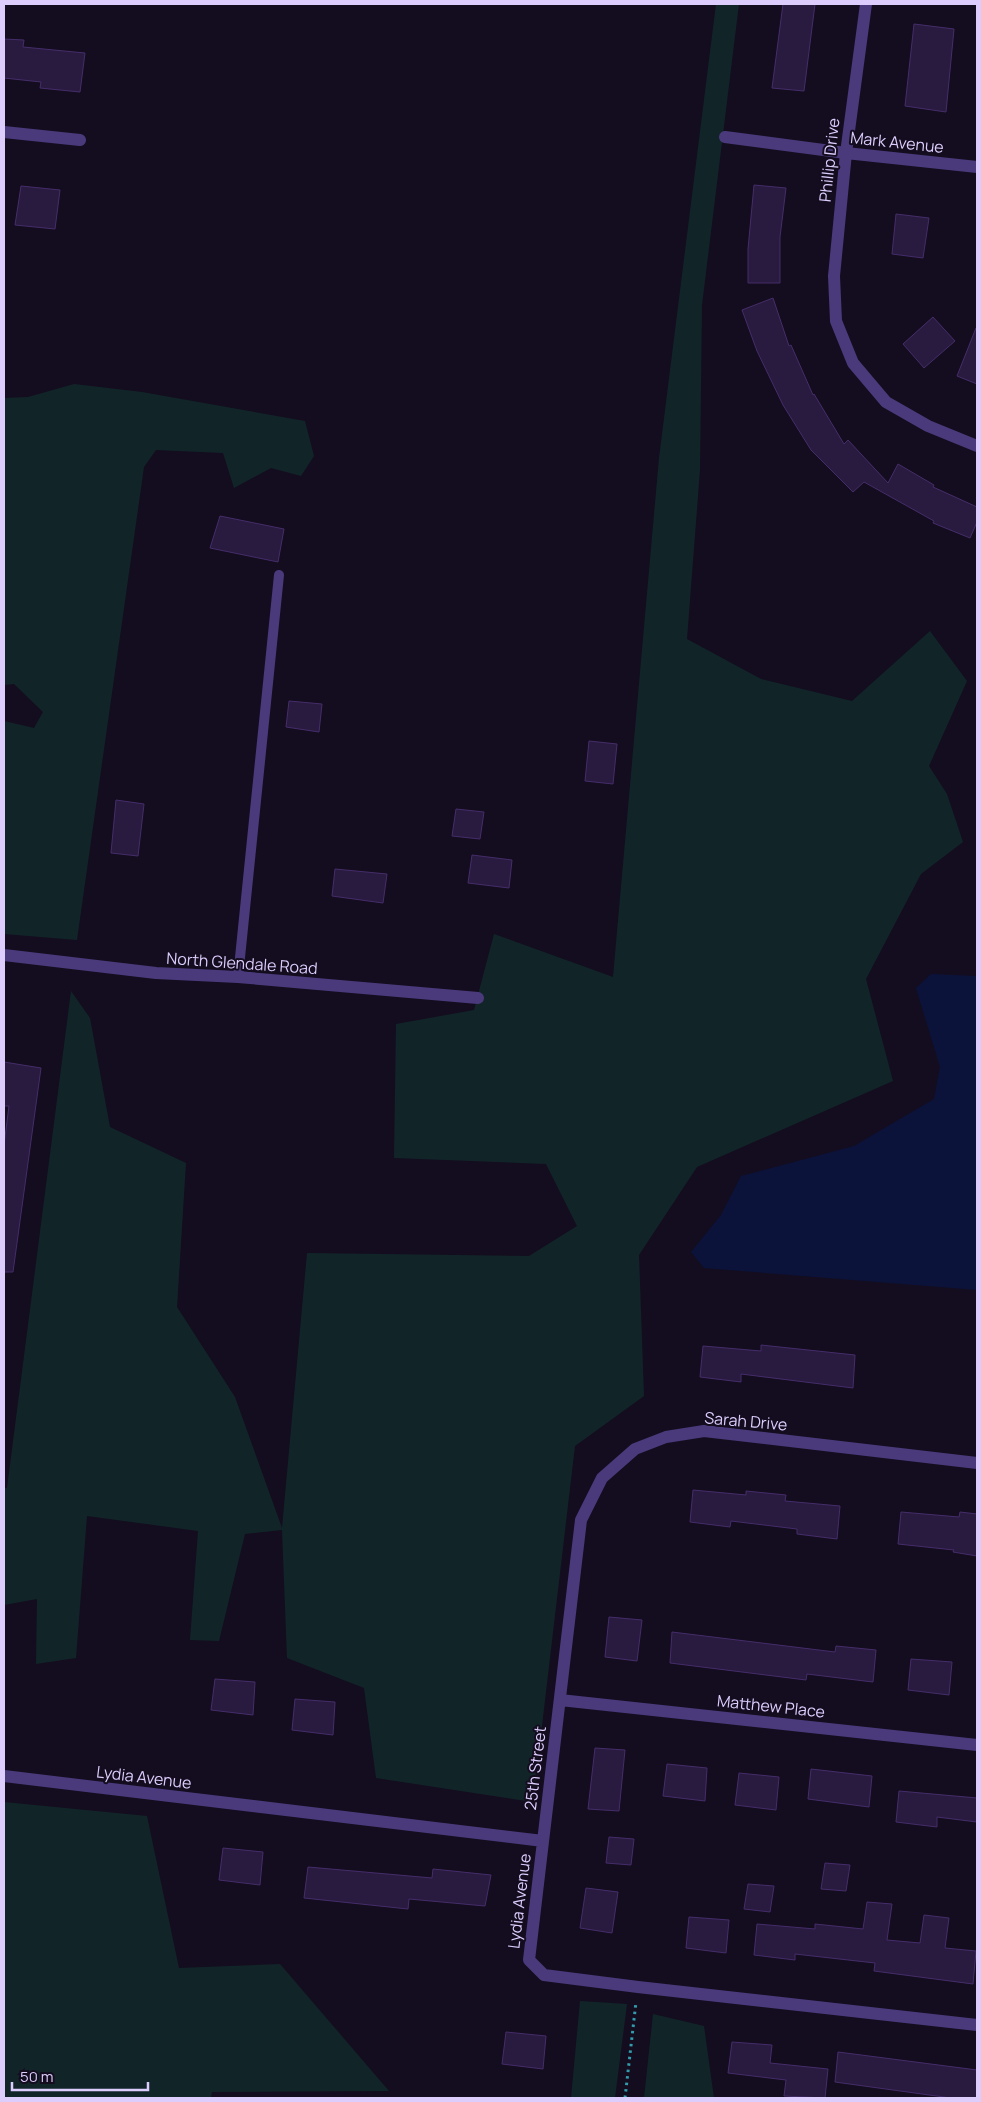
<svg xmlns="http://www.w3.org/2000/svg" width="981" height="2102" viewBox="0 0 981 2102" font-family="Manrope,sans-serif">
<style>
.green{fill:#112529}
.water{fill:#0b133a}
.building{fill:#291a3f;stroke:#452d6a}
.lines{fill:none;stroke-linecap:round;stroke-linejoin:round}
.path{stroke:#329bac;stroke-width:3;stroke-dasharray:2.5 4;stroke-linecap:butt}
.lane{stroke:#4a3a7c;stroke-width:10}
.street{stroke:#4a3a7c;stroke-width:12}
.labels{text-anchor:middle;stroke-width:4;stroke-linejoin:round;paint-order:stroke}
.street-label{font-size:16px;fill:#dccdfd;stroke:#140d1f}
</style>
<rect width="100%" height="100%" fill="#140d1f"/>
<!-- green -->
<path class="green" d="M716,4H739L702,305L700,470L687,639L761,679L852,701L930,631L967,681L929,766L947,794L963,842L921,874L866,979L893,1081L697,1167L639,1255L644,1396L575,1446L533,1802L376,1778L364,1688L287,1658L282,1530L245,1534L219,1641L190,1640L198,1531L87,1516L76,1658L36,1664L37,1599L4,1605V1488H7L71,991L90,1018L110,1127L186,1163L177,1307L235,1397L282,1528L307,1253L529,1256L577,1226L546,1164L394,1158L396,1024L474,1010L494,934L613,977L659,458Z
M74,384L142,392L305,421L314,456L301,476L271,468L234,488L223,453L156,450L144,467L77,940L4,934V721L34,728L43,712L14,684L4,685V398L28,397Z
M4,1802L147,1816L179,1968L280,1964L389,2091L212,2092L211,2098H4Z
M580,2001L627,2004L615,2098H571Z
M653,2014L704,2026L714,2098H644Z"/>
<!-- water -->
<path class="water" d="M931,974L977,976V1290L704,1268L691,1252L721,1215L741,1176L854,1146L934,1099L940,1067L916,988Z"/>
<!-- building -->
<path class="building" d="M783,4H815L804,91L772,88Z
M914,24L954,29L946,112L905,106Z
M4,39L24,40L23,47L85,53L80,92L40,88L41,82L4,78Z
M754,185L786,188L780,237V283H748V249Z
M21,186L60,190L55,229L15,225Z
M896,214L929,218L923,258L892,254Z
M773,298L789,346L791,345L813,395L814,394L844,444L848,440L888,483L898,464L934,485L933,487L977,507V522L970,538L933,523L934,521L864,482L853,492L811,450L783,405L757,351L742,310Z
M933,317L955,341L924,368L903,344Z
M976,328H977V384L957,376Z
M220,516L284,529L278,562L210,548Z
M289,701L322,704L319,732L286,727Z
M589,741L617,744L613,784L585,781Z
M116,800L144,804L138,856L111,853Z
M456,809L484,812L480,839L452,836Z
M472,855L512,860L509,888L468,883Z
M335,869L387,874L383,903L332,896Z
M4,1062L41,1068L13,1272H4V1145L9,1106H4Z
M761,1345L855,1355L853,1388L741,1374V1382L700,1377L703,1346L761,1351Z
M693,1490L746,1495V1491L786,1495L785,1501L840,1506L837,1539L797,1534V1529L731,1521L730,1527L690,1522Z
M901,1512L959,1517L960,1512L977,1514V1556L953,1552L954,1550L898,1544Z
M609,1617L642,1620L637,1661L605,1657Z
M672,1632L835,1652L836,1646L876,1650L873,1682L807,1674L806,1680L670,1663Z
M911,1659L952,1662L949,1695L908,1690Z
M215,1679L255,1682L253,1715L211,1710Z
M295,1699L335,1702L333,1735L292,1730Z
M595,1748L625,1750L619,1811L588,1809Z
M667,1764L707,1768L705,1801L663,1796Z
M811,1769L872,1776L869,1807L808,1799Z
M739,1773L779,1777L776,1810L735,1805Z
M899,1791L977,1798V1822L937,1817V1827L896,1822Z
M609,1837L634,1839L631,1865L606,1863Z
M223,1848L263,1852L260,1885L219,1880Z
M825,1863L850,1865L846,1891L821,1889Z
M308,1867L432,1878L433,1869L491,1875L485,1906L409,1899L408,1909L304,1898Z
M748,1884L774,1886L770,1912L744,1909Z
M586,1888L618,1892L612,1933L580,1928Z
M867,1902L892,1904L887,1940L920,1943L924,1915L949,1918L945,1948L976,1951L973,1984L874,1971L875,1963L795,1954V1960L754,1955L757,1924L815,1929V1924L863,1929Z
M689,1917L729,1920L726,1953L686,1948Z
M506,2032L546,2036L543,2069L502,2064Z
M732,2042L772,2045L770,2063L828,2069L825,2098L784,2096L786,2080L728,2073Z
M838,2052L977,2070V2098H951L835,2082Z"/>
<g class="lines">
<!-- path -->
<path class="path" d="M625,2098L636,2002"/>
<!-- lane -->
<path class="lane" d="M238,977L279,575"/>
<!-- street -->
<path class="street" d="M866,4L846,153L834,276L836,321L853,363L886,402L928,426L977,446
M4,132L80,140
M725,137L846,153L977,167
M4,955L156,973L238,977L478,998
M977,1463L704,1431L666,1437L635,1449L602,1478L581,1520L529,1960L544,1975L638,1987L977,2025
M560,1700L977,1745
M4,1776L543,1841"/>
</g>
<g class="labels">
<!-- street labels -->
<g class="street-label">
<text transform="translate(897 142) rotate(6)" y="6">Mark Avenue</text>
<text transform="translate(829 160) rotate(-84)" y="6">Phillip Drive</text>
<text transform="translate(242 963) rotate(4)" y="6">North Glendale Road</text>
<text transform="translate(746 1421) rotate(5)" y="6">Sarah Drive</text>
<text transform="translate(771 1706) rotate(6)" y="6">Matthew Place</text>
<text transform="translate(535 1768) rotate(-83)" y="6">25th Street</text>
<text transform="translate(144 1777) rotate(7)" y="6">Lydia Avenue</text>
<text transform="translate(519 1901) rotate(-83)" y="6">Lydia Avenue</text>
</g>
</g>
<!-- border -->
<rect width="981" height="2102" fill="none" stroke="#dccdfd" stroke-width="10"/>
<!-- scale -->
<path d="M12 2082v8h136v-8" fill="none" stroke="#dccdfd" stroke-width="2.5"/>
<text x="20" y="2082" font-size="15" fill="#dccdfd" stroke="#140d1f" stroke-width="4" paint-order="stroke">50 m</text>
</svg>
